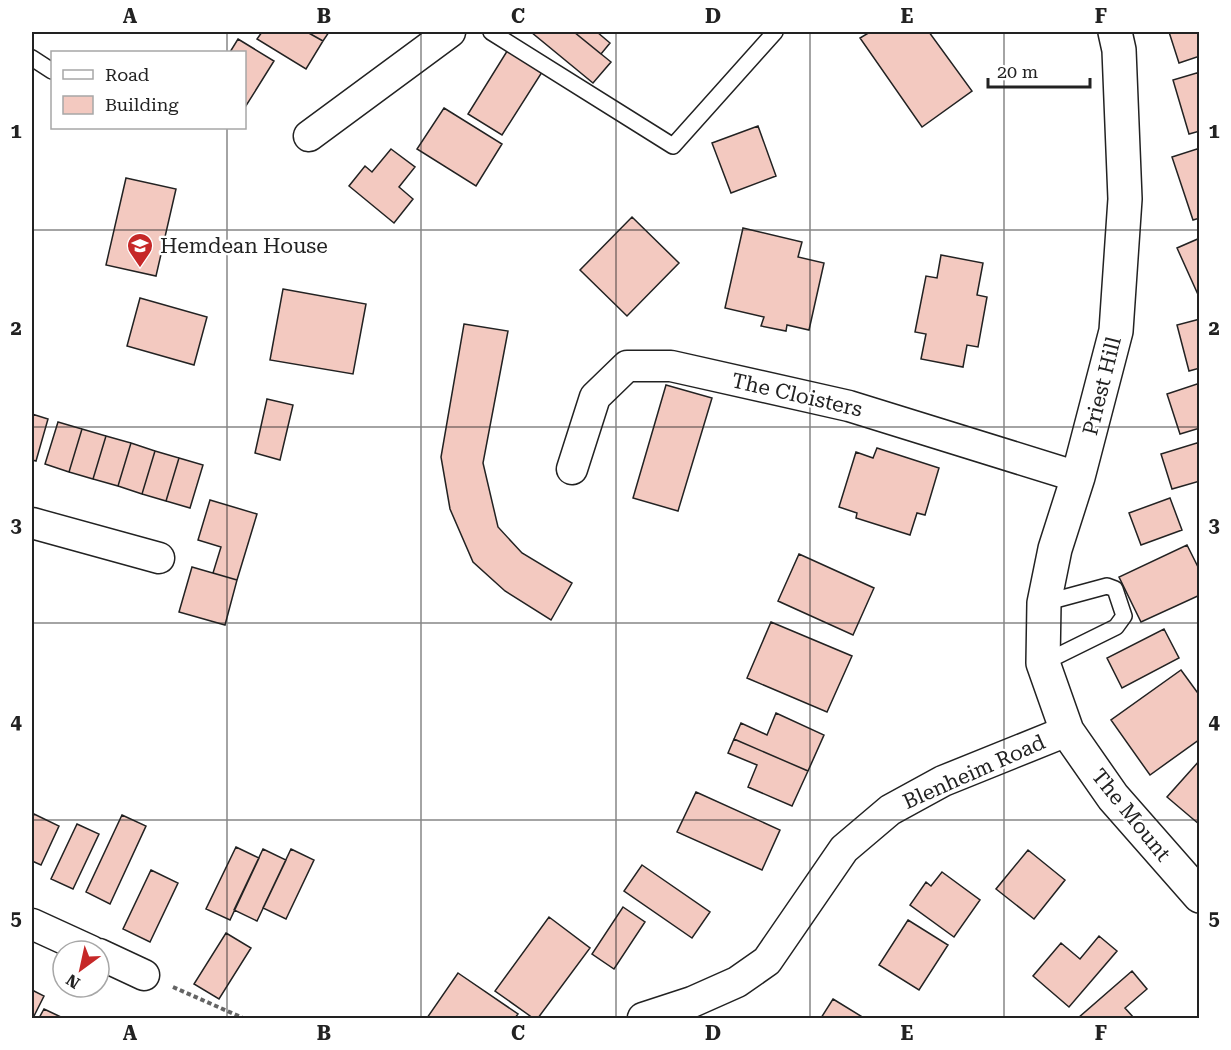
<svg xmlns="http://www.w3.org/2000/svg" width="1231" height="1050" viewBox="0 0 1231 1050" font-family="'Roboto Serif',serif">
<style>
.building{fill:#f3c9c0;stroke:#222;stroke-width:1.5}
.lines{fill:none;stroke-linecap:round;stroke-linejoin:round}
.lane-casing{stroke:#222;stroke-width:18}
.street-casing{stroke:#222;stroke-width:33}
.secondary-casing{stroke:#222;stroke-width:36}
.path{stroke:#646464;stroke-width:4;stroke-dasharray:4.5 3;stroke-linecap:butt}
.lane{stroke:#fff;stroke-width:15}
.street{stroke:#fff;stroke-width:30}
.secondary{stroke:#fff;stroke-width:33}
.grid{fill:none;stroke:#222;stroke-width:1.5;stroke-opacity:0.55}
.labels{text-anchor:middle;stroke-width:4.5;stroke-linejoin:round;paint-order:stroke}
.poi-label{font-size:21px;fill:#222;stroke:#fff;text-anchor:start}
.street-label{font-size:21px;fill:#222;stroke:#fff}
.neatline{fill:none;stroke:#222;stroke-width:2}
.grid-label{font-size:20px;text-anchor:middle;font-weight:bold;fill:#222}
</style>
<rect width="100%" height="100%" fill="#fff"/>
<!-- building -->
<path class="building" d="M262,32H307L323,41L306,69L257,39Z
M307,32H329L323,41Z
M531,32H574L611,62L593,83Z
M574,32H597L610,43L601,54Z
M870,32H929L972,91L922,127L860,38Z
M1169,32H1200V56L1179,63Z
M238,39L274,61L244,109V52H230Z
M509,48L544,69L502,135L468,114Z
M1200,72V131L1189,134L1173,80Z
M444,108L502,144L476,186L417,149Z
M758,126L776,176L731,193L712,143Z
M1200,148V218L1193,220L1172,157Z
M391,149L415,167L399,187L413,199L394,223L349,186L365,166L372,172Z
M126,178L176,189L156,276L106,265Z
M632,217L679,263L627,316L580,270Z
M743,228L802,242L798,257L824,263L809,330L787,325L786,331L761,326L764,317L725,308Z
M1200,238V299L1177,248Z
M941,255L983,263L977,295L987,297L978,347L967,345L963,367L921,359L926,334L915,332L926,276L937,278Z
M283,289L366,304L353,374L270,360Z
M140,298L207,317L194,365L127,346Z
M1200,319V368L1189,371L1177,325Z
M464,324L508,331L483,463L498,527L522,553L572,583L551,620L505,591L473,562L450,509L441,457Z
M1200,383V428L1180,434L1167,394Z
M666,385L712,398L678,511L633,498Z
M267,399L293,405L280,460L255,453Z
M32,414L48,419L36,461L32,460Z
M58,422L82,429L69,472L45,464Z
M82,429L106,436L93,479L69,472Z
M106,436L131,443L118,486L93,479Z
M1200,442V481L1172,489L1161,454Z
M131,443L155,451L142,494L118,486Z
M877,448L939,468L925,515L917,513L910,535L856,518L857,513L839,507L856,452L873,458Z
M155,451L179,458L166,501L142,494Z
M179,458L203,465L190,508L166,501Z
M1170,498L1182,530L1141,545L1129,513Z
M210,500L257,514L237,580L213,573L221,547L198,540Z
M1187,545L1200,571V595L1141,622L1119,577Z
M799,554L874,588L853,635L778,601Z
M192,567L237,580L225,625L179,612Z
M771,622L852,656L827,712L747,678Z
M1164,629L1179,658L1122,688L1107,658Z
M1181,670L1200,696V739L1150,775L1111,720Z
M776,713L824,735L808,771L734,739L741,723L767,735Z
M734,739L808,771L792,806L748,787L757,765L728,753Z
M1200,760V825L1167,797Z
M696,792L780,830L762,870L677,832Z
M34,814L59,826L41,865L32,861V820Z
M122,815L146,826L110,904L86,892Z
M77,824L99,834L73,889L51,879Z
M236,847L259,858L230,920L206,909Z
M263,849L286,860L257,921L234,910Z
M291,849L314,860L286,919L263,908Z
M1028,850L1065,880L1034,919L996,889Z
M642,865L710,912L692,938L624,891Z
M151,870L178,883L150,942L123,929Z
M942,872L980,900L954,937L910,905L926,882L931,886Z
M623,907L645,922L614,969L592,954Z
M549,917L590,948L538,1018H533L495,991Z
M908,920L948,945L919,990L879,965Z
M226,933L251,948L219,999L194,984Z
M1099,936L1117,951L1069,1007L1033,976L1061,943L1080,959Z
M1132,971L1147,989L1125,1008L1134,1018H1078Z
M458,973L518,1014L515,1018H427Z
M32,990L44,996L33,1018H32Z
M833,999L864,1018H821Z
M44,1009L63,1018H39Z"/>
<g class="lines">
<defs>
<path id="lane" d="M491,32L673,146L775,32
M32,58L52,71
M1043,663L1116,627L1124,616L1115,589L1107,586L1044,603"/>
<path id="street" d="M309,136L450,32
M572,469L595,397L627,366H671L849,406L1078,477
M32,523L159,558
M32,924L91,951
M99,954L144,975
M643,1018L692,1002L737,982L767,961L844,849L890,810L943,781L1067,731"/>
<path id="secondary" d="M1115,32L1119,50L1125,199L1116,331L1078,477L1055,549L1044,603L1043,663L1067,731L1113,797L1200,896"/>
</defs>
<!-- lane casing -->
<use href="#lane" class="lane-casing"/>
<!-- street casing -->
<use href="#street" class="street-casing"/>
<!-- secondary casing -->
<use href="#secondary" class="secondary-casing"/>
<!-- path -->
<path class="path" d="M173,987L243,1018"/>
<!-- lane -->
<use href="#lane" class="lane"/>
<!-- street -->
<use href="#street" class="street"/>
<!-- secondary -->
<use href="#secondary" class="secondary"/>
</g>
<!-- grid -->
<path class="grid" d="M227,32V52M421,32V1018M616,32V1018M810,32V1018M1004,32V1018M227,128V1018M32,230H1200M32,427H1200M32,623H1200M32,820H1200"/>
<!-- icons -->
<defs>
<symbol id="school-pin" viewBox="-11 -11 22 30"><path d="M0 17L-7.5 6A9.5 9.5 0 1 1 7.5 6Z" fill="#c62828" stroke="#fff"/><path d="M0-5L7-2L0 1L-7-2ZM-4 1L0 2.5L4 1V4Q0 6-4 4Z" fill="#fff"/></symbol>
</defs>
<g fill-rule="evenodd">
<use href="#school-pin" x="125" y="231" width="30" height="40"/>
</g>
<g class="labels">
<!-- poi labels -->
<g class="poi-label">
<text x="160" y="253">Hemdean House</text>
</g>
<!-- street labels -->
<g class="street-label">
<text transform="translate(1102 386) rotate(-76)" y="7">Priest Hill</text>
<text transform="translate(797 395) rotate(13)" y="7">The Cloisters</text>
<text transform="translate(974 772) rotate(-24)" y="7">Blenheim Road</text>
<text transform="translate(1131 815) rotate(51)" y="7">The Mount</text>
</g>
</g>
<!-- border -->
<rect width="1231" height="1050" fill="none" stroke="#ffffff" stroke-width="66"/>
<!-- legend -->
<rect x="51" y="51" width="195" height="78" fill="#ffffff" stroke="#a7a7a7" stroke-width="1.5"/>
<rect x="63" y="70" width="30" height="9" fill="#ffffff" stroke="#a7a7a7" stroke-width="1.5"/>
<text x="105" y="81" font-size="18" fill="#222222">Road</text>
<rect x="63" y="96" width="30" height="18" fill="#f3c9c0" stroke="#a7a7a7" stroke-width="1.5"/>
<text x="105" y="111" font-size="18" fill="#222222">Building</text>
<!-- north arrow -->
<g transform="translate(81 969) rotate(213)"><circle r="28" fill="#ffffff" stroke="#a7a7a7" stroke-width="1.5"/>
<path d="M0-4.5L10 22L0 15L-10 22Z" fill="#c62828"/>
<text y="-9" font-size="16" font-weight="bold" text-anchor="middle" fill="#222222">N</text>
</g>
<!-- scale -->
<path d="M988 78v9h102v-9" fill="none" stroke="#222222" stroke-width="3"/>
<text x="997" y="78" font-size="18" fill="#222222" stroke="#ffffff" stroke-width="4.5" paint-order="stroke">20 m</text>
<rect x="33" y="33" width="1165" height="984" class="neatline"/>
<g class="grid-label">
<text x="130" y="23">A</text>
<text x="324" y="23">B</text>
<text x="518" y="23">C</text>
<text x="713" y="23">D</text>
<text x="907" y="23">E</text>
<text x="1101" y="23">F</text>
<text x="16" y="138">1</text>
<text x="1214" y="138">1</text>
<text x="16" y="335">2</text>
<text x="1214" y="335">2</text>
<text x="16" y="532">3</text>
<text x="1214" y="532">3</text>
<text x="16" y="729">4</text>
<text x="1214" y="729">4</text>
<text x="16" y="925">5</text>
<text x="1214" y="925">5</text>
<text x="130" y="1040">A</text>
<text x="324" y="1040">B</text>
<text x="518" y="1040">C</text>
<text x="713" y="1040">D</text>
<text x="907" y="1040">E</text>
<text x="1101" y="1040">F</text>
</g>
</svg>
